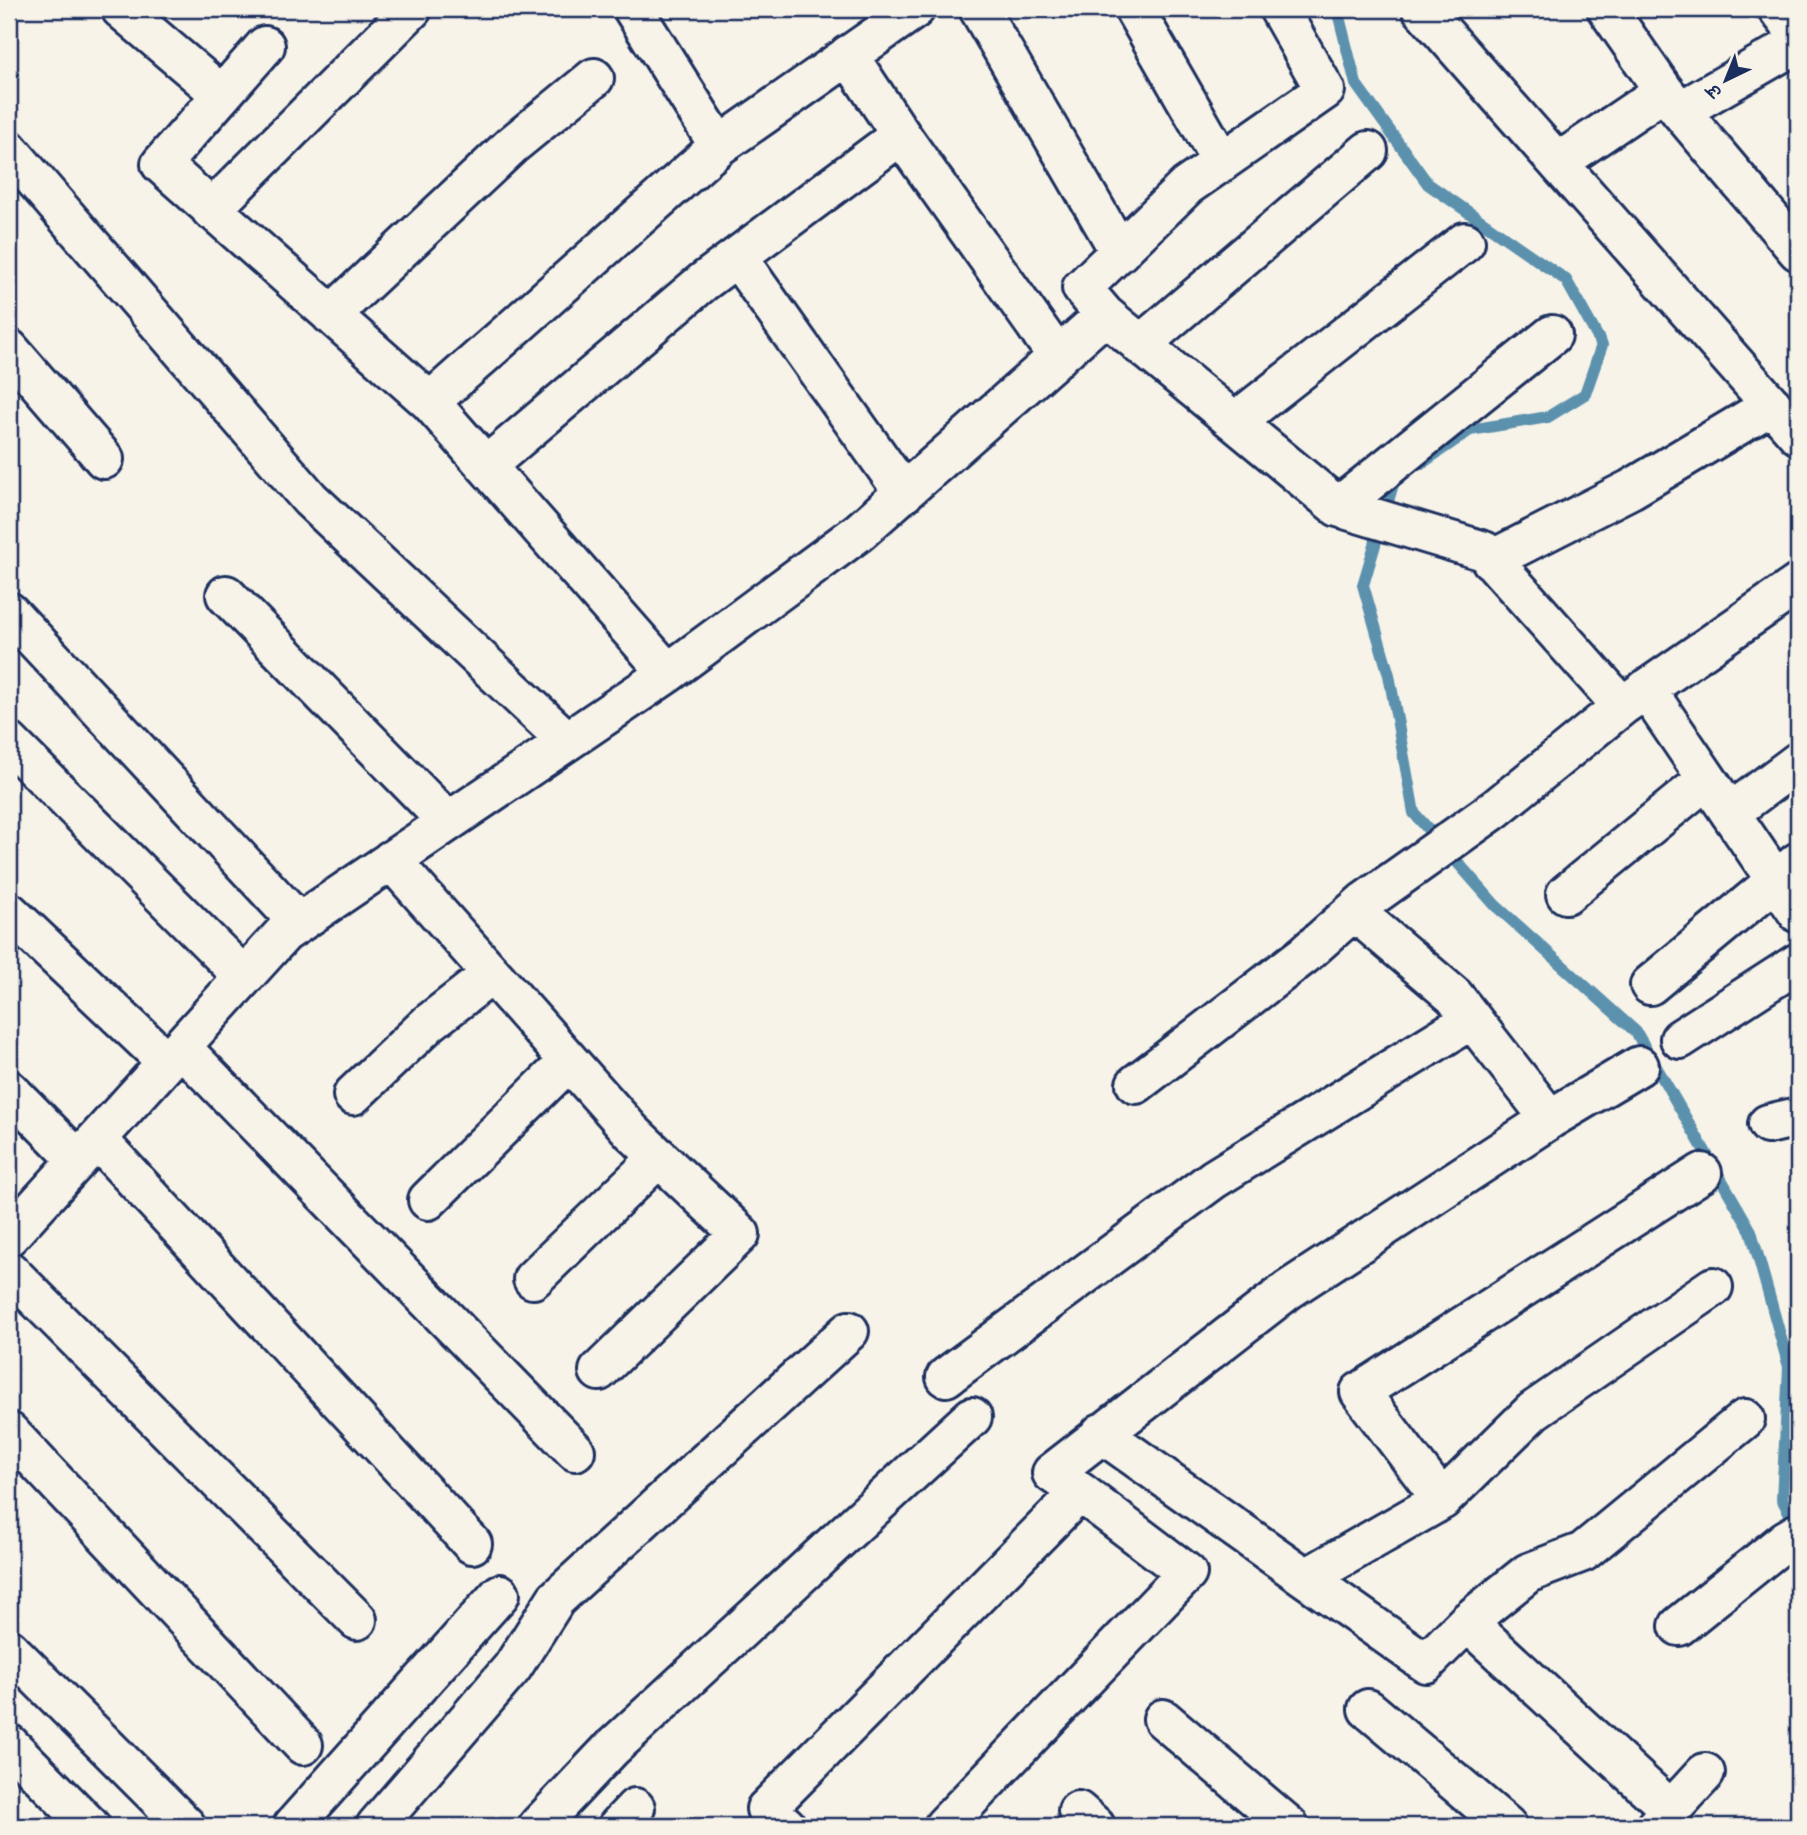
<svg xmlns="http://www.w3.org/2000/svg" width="1807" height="1835" viewBox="0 0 1807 1835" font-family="Kalam,'Playpen Sans Deva',sans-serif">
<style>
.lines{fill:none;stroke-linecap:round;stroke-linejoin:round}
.stream{stroke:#5b91ae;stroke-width:12}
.minor-casing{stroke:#1b2f5e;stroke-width:44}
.minor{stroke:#f7f3e8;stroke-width:38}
</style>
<rect width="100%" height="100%" fill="#f7f3e8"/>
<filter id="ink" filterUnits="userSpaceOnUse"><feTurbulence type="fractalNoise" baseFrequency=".0143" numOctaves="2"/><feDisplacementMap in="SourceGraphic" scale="14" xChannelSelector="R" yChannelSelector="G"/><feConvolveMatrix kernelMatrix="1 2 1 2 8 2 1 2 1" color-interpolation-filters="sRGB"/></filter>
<g filter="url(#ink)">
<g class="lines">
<!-- stream -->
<path class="stream" d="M1337,9L1356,84L1428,184L1566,280L1602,345L1585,394L1548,417L1470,430L1422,463
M1401,477L1394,481L1363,585L1389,675L1414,813L1495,905L1636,1032L1751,1231L1789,1367L1782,1499L1798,1529"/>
<defs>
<path id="minor" d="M121,9L222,95
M633,9L719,146
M979,9L1120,252
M1134,9L1222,162
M1279,9L1325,90L1187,186L1082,288L1105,315L1338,507L1484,551L1622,706
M1422,9L1798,435
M1607,9L1664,91
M1778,9L1798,35
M265,46L161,164L430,402L668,673
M848,55L901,135L1058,357
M1680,111L1798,251
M9,150L310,499L567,741
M1559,162L1664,91L1680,111L1798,43
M211,210L412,9
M737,257L904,493
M331,315L512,145L594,78
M1140,345L1368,151
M9,349L104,459
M430,402L719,146L915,9
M1235,422L1465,242
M486,466L703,282L901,135
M1338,507L1552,335
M1491,560L1631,489L1772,405
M226,595L448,822
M9,612L299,923
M1646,689L1798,913
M9,742L244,977
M1730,813L1798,762
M391,860L632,1132L740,1234L599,1371
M1566,894L1707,779
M1354,911L1454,996L1550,1119
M9,912L167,1062
M1650,985L1798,862
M1680,1039L1798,963
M181,1047L575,1451
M1136,1084L1304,955L1364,902L1495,809L1622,706L1798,584
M9,1090L78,1160
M353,1095L429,1023L492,974
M1768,1124L1798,1117
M97,1139L472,1544
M428,1200L569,1061
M9,1236L284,933L668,673L859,532L1105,315
M9,1271L357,1620
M533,1279L659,1157
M946,1377L1214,1179L1472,1019
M9,1432L303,1745
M1101,1433L1426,1663L1467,1622L1528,1573L1583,1552L1745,1419
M1080,1492L1052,1473L1288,1290L1550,1119L1639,1066
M1442,1500L1360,1392L1702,1173
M1306,1578L1442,1500L1533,1411L1713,1287
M1467,1622L1671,1810
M1679,1626L1786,1540L1798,1533
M9,1649L186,1826
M1368,1709L1507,1826
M1163,1719L1289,1826
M9,1744L90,1826
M1078,1811L1095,1826
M293,1826L500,1594
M376,1826L512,1668L556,1599L849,1331
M538,1826L612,1748L972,1417
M618,1826L635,1808
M786,1826L766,1809L1080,1492L1187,1573L944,1826
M1656,1826L1705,1773"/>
</defs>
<!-- minor casing -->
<use href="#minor" class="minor-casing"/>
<!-- minor -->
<use href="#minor" class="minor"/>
</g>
</g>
<!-- margin -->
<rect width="1807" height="1835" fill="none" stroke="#f7f3e8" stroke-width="35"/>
<rect x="18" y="18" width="1772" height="1800" fill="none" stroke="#1b2f5e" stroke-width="2.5" filter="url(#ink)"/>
<!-- north arrow -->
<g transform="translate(1726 80) rotate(223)" stroke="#f7f3e8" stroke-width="5" paint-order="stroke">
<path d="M0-5L12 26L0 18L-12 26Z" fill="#1b2f5e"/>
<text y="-10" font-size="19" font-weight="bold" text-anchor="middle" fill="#1b2f5e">उ</text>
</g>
</svg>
